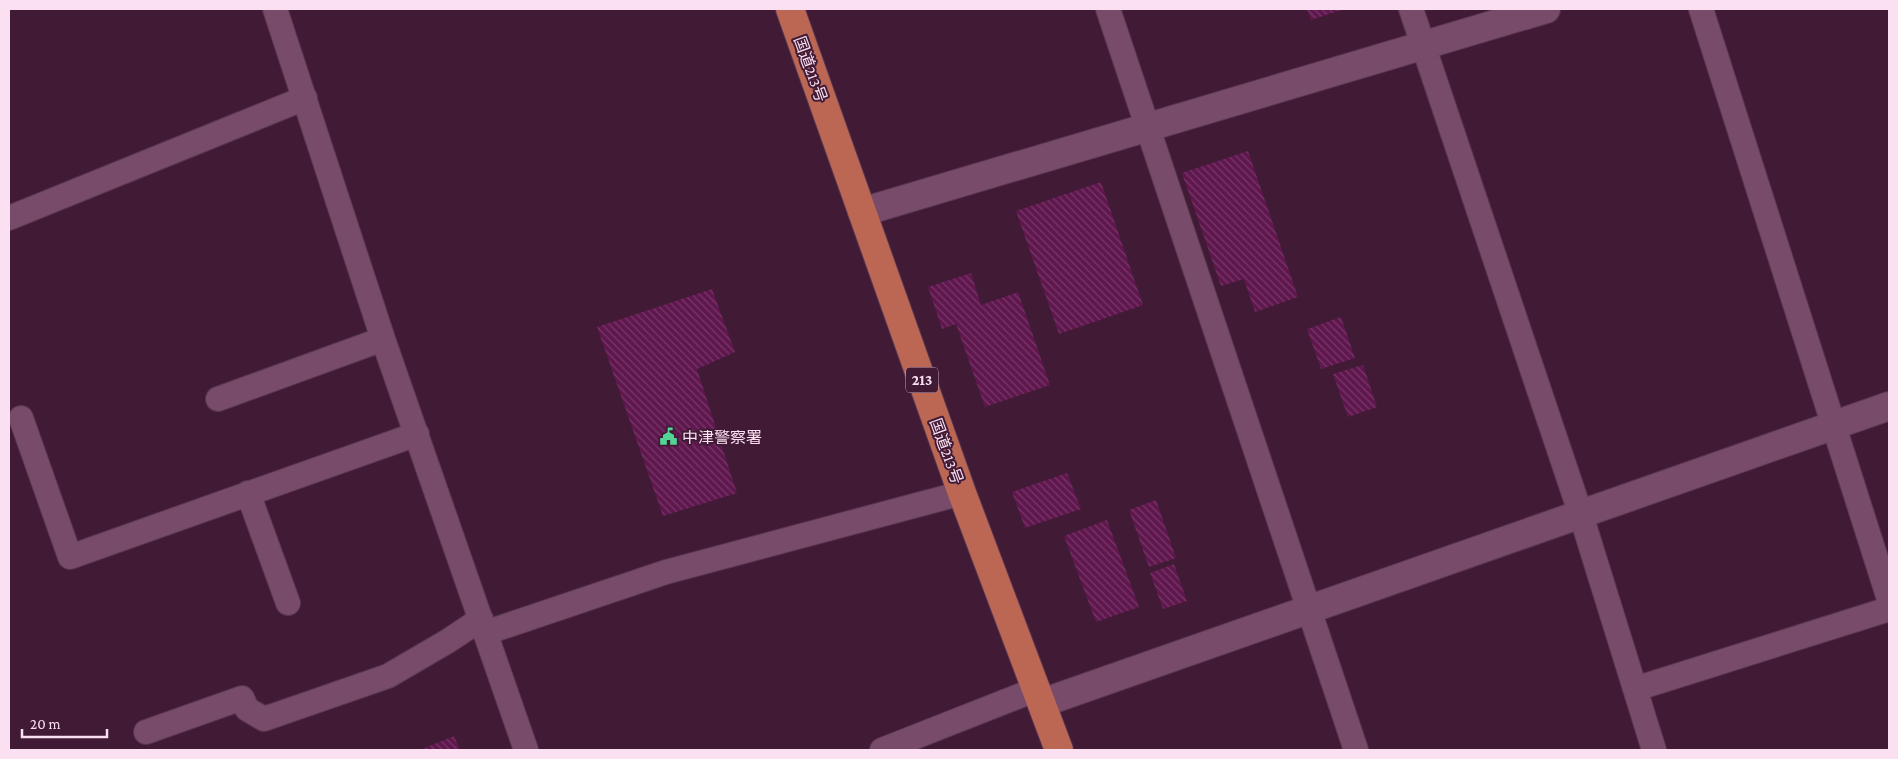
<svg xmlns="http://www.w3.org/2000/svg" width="1898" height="759" viewBox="0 0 1898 759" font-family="'Crimson Pro','Noto Sans JP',serif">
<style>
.building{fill:url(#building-back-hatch)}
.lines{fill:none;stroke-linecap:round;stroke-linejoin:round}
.minor-casing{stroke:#593750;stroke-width:26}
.tertiary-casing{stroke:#593750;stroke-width:30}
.trunk-casing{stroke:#593750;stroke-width:30}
.minor{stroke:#774b69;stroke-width:24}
.tertiary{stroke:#774b69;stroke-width:28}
.trunk{stroke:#bb6754;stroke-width:28}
.labels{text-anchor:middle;stroke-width:4;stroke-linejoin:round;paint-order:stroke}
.shield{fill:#411a36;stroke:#c2a5b9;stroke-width:1}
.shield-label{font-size:15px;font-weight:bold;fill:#fae0f1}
.street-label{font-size:16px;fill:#fae0f1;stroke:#411a36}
.poi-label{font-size:16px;fill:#fae0f1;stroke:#411a36;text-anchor:start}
</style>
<defs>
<pattern id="building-back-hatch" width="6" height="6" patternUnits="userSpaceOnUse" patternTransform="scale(1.25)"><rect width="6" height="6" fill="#5f174e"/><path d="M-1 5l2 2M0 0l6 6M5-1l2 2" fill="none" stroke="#773868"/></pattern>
</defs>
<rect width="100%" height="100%" fill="#411a36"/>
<!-- building -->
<path class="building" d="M1307,9H1341V10L1311,20Z
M1248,151L1298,297L1255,312L1244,279L1221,286L1182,173Z
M1101,182L1143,305L1059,334L1016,211Z
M971,273L981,305L1018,292L1050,385L985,407L956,324L942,329L928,287Z
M712,289L735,352L697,369L737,493L663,516L597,327Z
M1341,317L1355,358L1321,369L1307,329Z
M1363,365L1377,407L1348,417L1333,374Z
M1067,473L1081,509L1025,528L1012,492Z
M1156,500L1176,558L1149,567L1129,510Z
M1107,520L1139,607L1096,622L1064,536Z
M1174,564L1187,601L1163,609L1150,573Z
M454,736L460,750H420Z"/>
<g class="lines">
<defs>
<path id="minor" d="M275,9L383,339L526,750
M1108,9L1356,750
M1411,9L1581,515L1654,750
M1701,9L1889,599
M9,218L305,98
M218,399L383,339
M21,418L70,557L417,434
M248,493L288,603
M485,633L666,572L962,493
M1635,689L1889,609
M146,732L242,698L247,709L264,719L388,676L448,641L481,619
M882,750L1037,689"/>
<path id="tertiary" d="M862,212L1546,9
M1042,703L1889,406"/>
<path id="trunk" d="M790,9L962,493L1059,750"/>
</defs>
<!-- minor casing -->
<use href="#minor" class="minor-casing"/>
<!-- tertiary casing -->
<use href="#tertiary" class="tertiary-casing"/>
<!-- trunk casing -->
<use href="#trunk" class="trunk-casing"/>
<!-- minor -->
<use href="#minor" class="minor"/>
<!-- tertiary -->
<use href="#tertiary" class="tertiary"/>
<!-- trunk -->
<use href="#trunk" class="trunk"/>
</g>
<!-- icons -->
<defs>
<symbol id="civic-bare" viewBox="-9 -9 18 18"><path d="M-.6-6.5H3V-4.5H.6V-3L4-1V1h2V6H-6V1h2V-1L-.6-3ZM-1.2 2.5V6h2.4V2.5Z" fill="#54d396" stroke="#411a36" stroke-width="2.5" paint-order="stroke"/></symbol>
</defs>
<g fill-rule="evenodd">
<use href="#civic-bare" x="656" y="424" width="25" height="25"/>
</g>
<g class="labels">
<!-- shield labels -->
<rect class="shield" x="906" y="367.5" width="32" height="25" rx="4"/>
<g class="shield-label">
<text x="922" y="385">213</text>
</g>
<!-- street labels -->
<g class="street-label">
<text transform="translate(811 69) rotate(70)" y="6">国道213号</text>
<text transform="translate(947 451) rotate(70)" y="6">国道213号</text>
</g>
<!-- poi labels -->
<g class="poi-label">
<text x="682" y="443">中津警察署</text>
</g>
</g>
<!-- border -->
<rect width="1898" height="759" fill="none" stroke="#fae0f1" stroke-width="20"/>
<!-- scale -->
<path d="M22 729v8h85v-8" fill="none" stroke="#fae0f1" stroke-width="2.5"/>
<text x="30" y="729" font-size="15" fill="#fae0f1" stroke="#411a36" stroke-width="4" paint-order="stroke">20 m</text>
</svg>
